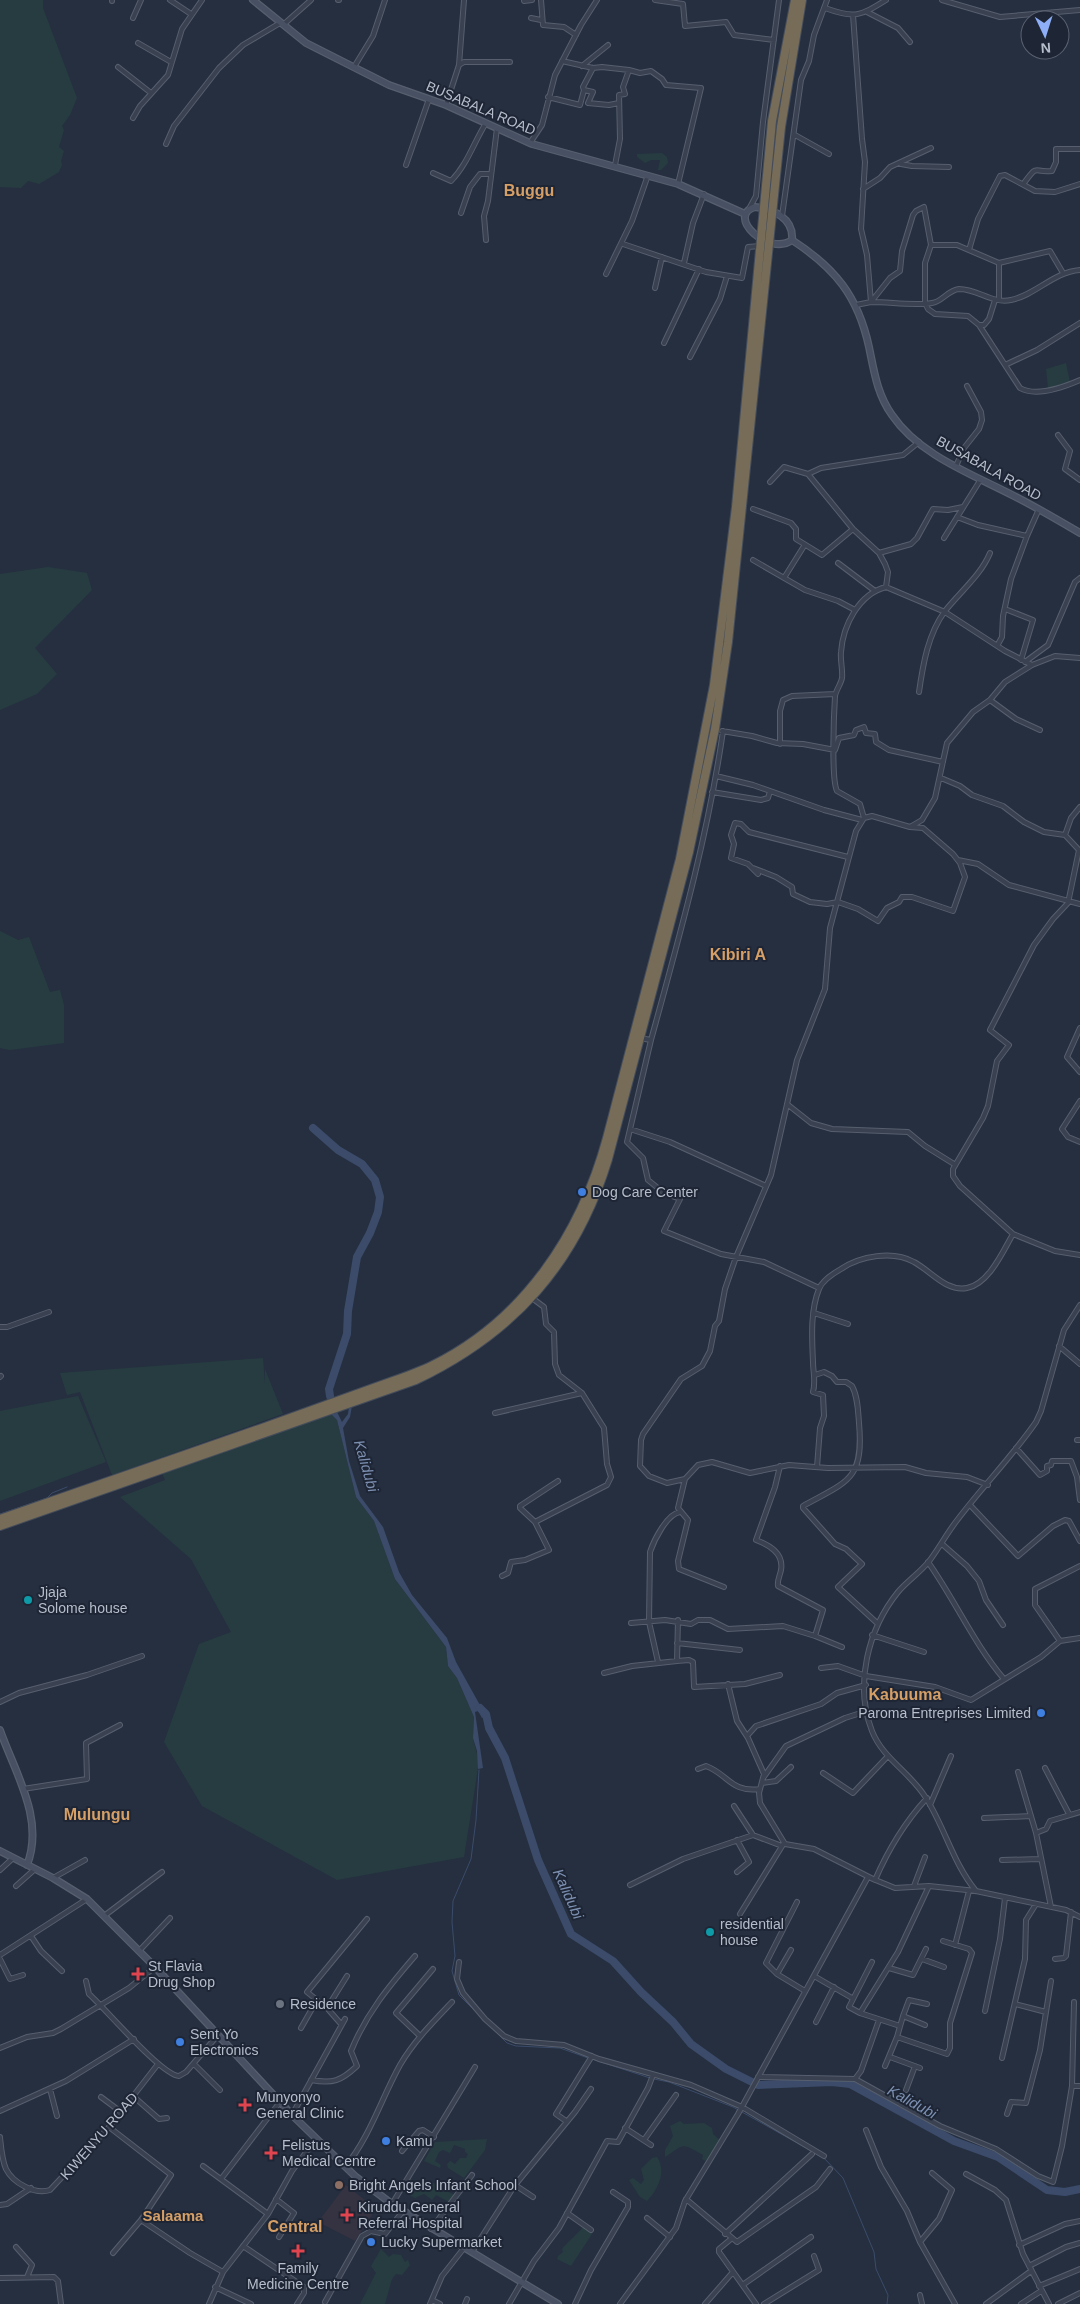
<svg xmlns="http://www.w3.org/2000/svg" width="1080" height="2304" viewBox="0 0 1080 2304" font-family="Arial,sans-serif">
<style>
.medical{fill:#353241}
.green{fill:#273c41}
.water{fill:#3b4b69}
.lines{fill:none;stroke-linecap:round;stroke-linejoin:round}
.stream{stroke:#3b4b69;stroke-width:1}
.river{stroke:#3b4b69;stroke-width:8}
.street-casing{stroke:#575f6e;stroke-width:6}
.secondary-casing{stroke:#575f6e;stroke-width:8}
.highway-casing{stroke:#444c5b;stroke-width:10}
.street{stroke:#3a4150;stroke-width:4}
.secondary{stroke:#485063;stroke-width:5.5}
.highway{stroke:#766c57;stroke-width:8}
.shop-dot{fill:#3f7fe0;stroke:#1e2635;stroke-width:2}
.culture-dot{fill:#0f9aa8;stroke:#1e2635;stroke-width:2}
.health-dot{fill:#e0444e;stroke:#1e2635;stroke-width:2}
.worship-dot{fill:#6b7280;stroke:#1e2635;stroke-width:2}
.education-dot{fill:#8d6e63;stroke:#1e2635;stroke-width:2}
.labels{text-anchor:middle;stroke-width:4;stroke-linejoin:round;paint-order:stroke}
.street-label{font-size:14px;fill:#b6bdcb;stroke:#1e2635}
.poi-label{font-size:14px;fill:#b6bdcb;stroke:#1e2635;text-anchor:start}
.water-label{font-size:15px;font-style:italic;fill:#7d90b2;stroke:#1e2635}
.neighbourhood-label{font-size:15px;font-weight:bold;fill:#d69f66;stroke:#1e2635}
.quarter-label{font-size:16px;font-weight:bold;fill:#d69f66;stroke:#1e2635}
</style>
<rect width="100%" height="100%" fill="#252f40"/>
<!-- medical -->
<path class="medical" d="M346,2185L376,2209L355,2241L318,2222Z"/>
<!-- green -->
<path class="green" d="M0,0H43V8L77,98L70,115L62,126L64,130L59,147L64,151L61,161L62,165L59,172L39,184L28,181L21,188L0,187Z
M662,153L667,157L668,163L661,170H658L660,160H651L645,163L637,157V154Z
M1066,363L1070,382L1048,388L1046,369Z
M48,567L87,573L92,590L35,648L57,674L37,694L0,710V574Z
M0,931L18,940L29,937L50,992L60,990L64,1005V1043L10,1050L0,1048Z
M263,1358L265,1384V1369L283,1414L112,1475L80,1392L67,1395L60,1373Z
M78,1396L106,1462L0,1501V1411Z
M331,1414L337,1420L356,1497L374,1521L395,1579L446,1647L448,1666L457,1678L474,1717L473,1738L479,1762L464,1857L337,1880L202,1806L164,1742L199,1644L231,1632L191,1559L120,1497L165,1480L162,1473Z
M680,2121L684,2124L704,2123L712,2128L713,2134L721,2141L708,2160L705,2161L702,2159L703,2155C681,2142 685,2144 665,2157V2150L673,2136L670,2126Z
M487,2139L485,2150L464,2178L448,2168L447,2164L450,2161L455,2164L460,2158H466L468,2154L465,2152V2149L454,2145L450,2153L443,2150L439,2152L435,2161L441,2165L440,2168L424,2161L435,2142Z
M657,2157C667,2171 658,2189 647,2201L640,2197L629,2180L633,2178L641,2184L644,2180L641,2169L652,2158Z
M411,2179L424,2186L430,2181L454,2195L449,2202L436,2195L432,2200L424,2194L415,2198L402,2191Z
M583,2227L592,2234L571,2266L557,2259L558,2256L563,2252L562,2249C568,2241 576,2236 583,2227Z
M381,2249L389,2257L393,2254L401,2255L405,2262L408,2260L410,2265L402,2275L396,2274L392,2279L385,2304H360L376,2273L371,2266Z"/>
<!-- water -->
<path class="water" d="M352,1406L350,1417L343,1428L349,1461L360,1496L383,1527L399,1572L412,1595L447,1638L456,1662L486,1716L482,1718L478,1711L475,1712L483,1768L478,1769L477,1751L473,1738L474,1717L457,1678L448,1666L446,1647L395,1579L374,1521L356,1497L337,1420L331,1414L337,1412L342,1422L348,1414L349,1407Z"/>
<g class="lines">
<!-- stream -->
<path class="stream" d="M0,1514L47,1498L52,1493L67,1487
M479,1770L476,1820L471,1859L453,1901L452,1922L455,1956L452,1971L459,1995L507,2043L516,2046L560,2048L588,2058
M592,2059L650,2078
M654,2079L669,2082L733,2107L817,2154
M823,2157L843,2178L874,2252L876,2269L888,2295L887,2304"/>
<!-- river -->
<path class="river" d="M313,1128L338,1150L362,1164L375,1180L380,1197L378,1212L370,1233L357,1257L348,1311L347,1334L329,1389L330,1396
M480,1708L486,1714L489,1728L505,1758L538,1860L571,1934L613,1961L641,1992L673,2022L691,2044L726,2069L758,2085L832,2082L850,2084L954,2141L998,2157L1047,2190L1065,2192L1080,2189"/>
<defs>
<path id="street" d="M170,0L191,14
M338,0H339
M541,0L543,25L564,27L576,35
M655,0L683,4L685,26L726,22L734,35L774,40
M942,0L1000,17L1080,10
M112,1V0
M524,1L532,0
M825,8C855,19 860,16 886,0
M867,12L898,28L910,42
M853,15L862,139L865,162L861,229L867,255L871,302L856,305
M133,18L141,0
M531,18L541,20
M283,25L311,0
M138,43L171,62
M562,61L593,68L602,67L629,70
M459,65L464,62H510
M582,66L608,45
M118,67L151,93
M354,67L373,36L385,0
M584,90L583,87L593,68
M548,97L580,105L584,90L593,92L588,103L609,105L619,103
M446,105L459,65L464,0
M133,118L140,106L168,75L182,29L202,0
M795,135L829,154
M530,143L542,125L555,75L581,25L597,0
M166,144L174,126L219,68L243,45L280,23
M901,164L912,166L949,167
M406,165L429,99
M615,165L620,139L619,95L625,94L623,87L629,70L640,73L651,71L662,79L666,85L701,88L678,184
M433,173L451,181C467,165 474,142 486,123
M1024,183C1039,163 1032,173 1052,171L1056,162V149H1080
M863,189L880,178L890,167L931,148
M749,209L756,196L763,122L779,0
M461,213L470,187L480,174H491
M782,216L801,80L809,61L814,35L827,0
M486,240L484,216L488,201L497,128
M623,244L706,272L742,278L748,247L760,246
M931,245H957L999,263V300
M969,250L978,219L1000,176L1005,175L1035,191L1055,192L1080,184
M684,263L693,223L704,194
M999,263L1050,251L1063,273
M606,274L632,221L648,175
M655,288L662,257
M871,302L890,278L900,271L902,251L913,215L916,211L924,207L931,245L925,263V303L928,309L935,314L968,316L979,325L1020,388C1036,397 1064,387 1080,380
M871,302C891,302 913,306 932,303C942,302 948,290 959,289C978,289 992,304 1011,300C1036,295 1053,272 1080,270
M979,325H984L989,319L995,300
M664,343L699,269
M690,357L720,299L727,276
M1005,365L1037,350L1080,323
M1058,435L1070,451L1065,469L1080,480
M956,466L964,448L979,429L982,420L981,412L967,386
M808,474L853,529L879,553L885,564L888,572L886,587
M770,482L784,467L808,474L821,468L903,455L919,442
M753,509L791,523L796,529V539L822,555L853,529
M957,517L978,525L1027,536L1039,509
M944,538L981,479
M879,553L911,544L917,538L933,509L948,510L963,507
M753,560L805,590L838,601L855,610
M838,563L875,591
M784,578L804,546
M1005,609L1033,620L1021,660
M997,646L1002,637L1003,616L1011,579L1027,536
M1025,662L1048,645L1075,582L1080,578
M919,692C923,664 928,634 945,611C960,592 981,575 990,553
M990,700L1016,719L1040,730
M722,731L752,736L777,743L803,744L835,750L839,738L854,735L856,730L864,727L866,733L875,734L876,742L889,750L943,762
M780,744V711L783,700L792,696L835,694
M716,776L753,785L824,810L862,820
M941,778L960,786L972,795L1003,806L1024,822L1044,832L1065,835L1079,850L1068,903L1053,919L1034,945L990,1030L1009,1045L997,1061L988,1106L983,1118L953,1169V1176L960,1186L1013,1234L1055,1251L1080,1255
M712,792L761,800L768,798L770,791
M864,818L860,804L837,791C831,779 834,712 835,696C836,690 841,684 842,678C843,670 840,660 841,652C843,625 859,594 886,587L945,612L1005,651L1032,665
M1065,835L1071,818L1080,807
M958,860L978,864L1009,885L1080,904
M753,868L776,877L792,887L793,894L810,902L827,904L838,902L858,909L878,921L887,908L899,902L902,897H912L953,911L965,877L960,863L953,854L923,828L910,827
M758,874L748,864L731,858L734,844L731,835L735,823L741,824L749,832L848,857
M1080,1028L1067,1057L1080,1072
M640,1038L651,1040L627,1142L643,1158L648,1180L664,1193L680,1199L664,1231L721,1254L764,1262L819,1288
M651,1040C679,938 708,836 723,731
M1080,1101L1062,1129L1068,1137L1080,1142
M787,1104L811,1123L832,1129L908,1132L925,1146L954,1164
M630,1129L670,1142L766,1186
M532,1298L544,1307L546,1324L554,1332L555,1364L559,1375L582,1393L604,1428L607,1464L611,1477L607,1485L535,1522
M814,1313L848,1324
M0,1327H7L49,1312
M1059,1346L1080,1364
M815,1375L824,1372L832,1376L837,1382H846L852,1386C858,1397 858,1411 859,1423C864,1480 848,1481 803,1506V1508L835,1544L846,1549L862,1564L838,1587L877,1623
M0,1377L1,1376
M495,1413L582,1393
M1077,1440H1080
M1016,1448L1040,1475L1047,1471V1466L1051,1465L1052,1461H1071L1077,1477L1080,1500
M780,1466L775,1487L756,1540C769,1545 784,1553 781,1570C780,1576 777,1580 778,1586L823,1610L815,1636
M817,1467L820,1428L824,1416L823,1395L813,1392C816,1381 813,1372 813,1362C812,1339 810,1311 819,1289C822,1281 834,1273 841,1269C860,1256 893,1250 914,1262C931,1271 946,1292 967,1288C989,1284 1003,1251 1013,1234
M685,1479L678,1508L688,1520L678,1561L679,1569L724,1587
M988,1485L967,1477L926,1473L905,1467L828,1468L789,1465L750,1473L712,1462L698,1465L685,1479L667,1483L649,1476L640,1466L641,1440L643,1434L681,1379L702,1366L710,1351L715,1326L719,1321L725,1289L736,1257L771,1175L797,1060L825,989L830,928L856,831L864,818L872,816L910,827L922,820L935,798L947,743L973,712L990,700L1005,682L1032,665L1055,656L1080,658
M970,1505L1018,1556L1053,1526L1065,1520L1069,1521L1080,1541
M942,1544L967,1566L979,1581L986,1600L1003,1625
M928,1562C955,1600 974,1644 1004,1679
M502,1576L508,1573L511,1562L525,1560L549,1550L535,1522L520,1508V1506L558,1481
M678,1620L677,1661L689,1660L693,1662L694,1687L745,1684L780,1675
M631,1623L665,1620L691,1624L698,1620H710L728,1629L783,1626L815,1636L842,1647
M872,1635L924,1652
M1060,1641L1035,1605V1589L1080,1566
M677,1643L740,1650
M658,1662L649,1622L650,1552C654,1540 667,1514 680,1512
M821,1668L838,1666L866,1676L935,1687L971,1700L1041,1657L1060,1641L1080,1638
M604,1673L632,1666L677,1661
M728,1684L737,1721L748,1738L764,1774L759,1793L760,1803L785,1844L814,1849L873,1879L895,1888L929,1886L976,1891L1066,1910L1080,1917
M0,1702L19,1693L87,1675L142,1656
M747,1736L756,1726L821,1704L837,1693L866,1685
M1045,1768L1069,1814
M698,1769L706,1766C728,1774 731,1793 760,1789
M1018,1772L1036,1833L1051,1907
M823,1773L853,1793L888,1756
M763,1778L786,1746L845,1718L867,1711
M762,1783L776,1781L791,1767
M23,1789L87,1779L86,1743L120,1725
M930,1805L951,1756
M734,1806L753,1835L782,1846
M984,1818L1031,1816
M1036,1833L1046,1829L1050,1821L1080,1812
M737,1840L749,1862L737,1872
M1002,1860L1040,1859
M0,1870L13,1858
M53,1878L85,1860
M875,1880C888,1850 905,1822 927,1798
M630,1885L683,1859L753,1835
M16,1886L35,1869
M914,1886L925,1857
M976,1891C953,1863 945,1828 926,1798C911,1773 883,1759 872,1731C854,1685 868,1629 898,1592C907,1581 921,1572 930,1560C939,1548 946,1535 955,1523C981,1488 1011,1458 1036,1422L1041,1411L1064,1330L1080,1305
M797,1902L766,1963L777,1974L805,1991
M740,1914L784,1843
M104,1916L162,1872
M31,1936L41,1951L62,1971
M955,1945L969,1891
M139,1951L170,1918
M0,1955L87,1899
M0,1959L10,1979L23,1975
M922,1959L944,1967
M1055,1959L1064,1958L1066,1956L1071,1912
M459,1962L457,1979L463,1993L485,2019L504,2036L516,2041L564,2045L599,2059L691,2085L742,2107L824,2156
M872,1962L849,2007L860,2013L900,2026
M889,1968L913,1975L926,1949
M777,1974L791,1950
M814,1976L852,1998
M86,1981L89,1994C106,2009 161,2075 179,2076L186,2072L218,2035
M327,2008L347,1976
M985,2011L1000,1939L1005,1898
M1046,2012L1051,1981
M860,2013L898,1952L929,1886
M903,2016L909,2000L927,2004
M816,2022L834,1987
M341,2024L327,2008L307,1992L367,1919
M925,2025L903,2016L897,2037L947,2054L950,2048V2023L972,1953L969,1949L943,1941
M301,2028L317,2000
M420,2036L396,2013L433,1969
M0,2048L27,2037L53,2033L61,2029L129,1988L155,1967
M890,2057L920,2068
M1002,2058L1025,1959L1026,1920L1036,1904
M194,2064L220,2090
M885,2066L897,2037
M758,2077L855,2079L940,2126L996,2149L1038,2176L1053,2182L1062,2146L1072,2086L1074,2002
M855,2079L861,2071L879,2020
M311,2080C333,2084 341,2081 357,2066L351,2051C366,2014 389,1986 415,1956
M1072,2086H1080
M50,2089L57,2116
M906,2090L915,2066
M133,2096L159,2119L167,2118
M101,2097L121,2112
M0,2111L66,2081L134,2039
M1007,2114L1011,2102L1026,2103L1040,2050L1046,2012L1015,2004
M292,2115L345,2019
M566,2121L556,2114L592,2056
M109,2127L171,2175L141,2220
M625,2128L651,2145
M866,2130L881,2167L907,2211L920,2242L955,2304
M0,2137C1,2147 2,2160 6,2169C13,2183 35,2195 50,2190L109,2127L158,2064
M644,2140L676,2095
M402,2151L419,2131L423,2130L434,2137
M203,2166L268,2214
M345,2167C370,2137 381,2099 400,2065C414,2041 433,2022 452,2002
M966,2174L995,2190L1006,2200L1023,2254L1049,2304
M221,2179L280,2102
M515,2185L533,2197
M276,2199L294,2213L279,2237
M686,2199L737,2242L816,2187L830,2169
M392,2204L475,2067
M0,2205L7,2204L31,2188
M567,2213L591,2230
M647,2218L670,2237
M431,2229L472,2175
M725,2234L812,2154
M731,2239L719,2249V2252L756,2304
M920,2242L939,2219L952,2190L932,2173
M1019,2245L1065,2224L1080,2221
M243,2246L304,2287V2293L297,2304
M16,2247L32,2265L27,2277
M472,2252L515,2185L575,2112L591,2089
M113,2253L141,2220L190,2253L223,2272
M1029,2266L1066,2247L1080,2243
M0,2278L54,2277L58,2281L61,2304
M744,2284L811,2237
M1039,2286L1080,2269
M215,2287L251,2304
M920,2295L922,2304
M432,2300L440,2304
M325,2302L362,2236L371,2231L385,2234L403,2211
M209,2304L223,2272L268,2214L292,2171L316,2139
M430,2304L442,2276L464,2248
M465,2304L467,2299
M509,2304L534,2261L559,2228L607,2141L618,2142L648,2088L653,2075
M575,2304L591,2270L628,2207V2202L613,2192
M620,2304L676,2228L685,2201L738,2114L868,1877
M705,2304L733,2272
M764,2304L819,2270L814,2256
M986,2304L1031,2271
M1021,2304L1041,2291
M1058,2304L1080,2293"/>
<path id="secondary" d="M253,0L306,43L389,85L446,105L532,144L678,184L745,214
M755,207C773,209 794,218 792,240C769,257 725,216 755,207Z
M792,240C835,268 858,296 869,347C874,371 877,394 892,415C919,455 972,474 1014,496C1036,507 1058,520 1080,533
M0,1730C15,1773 45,1819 27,1865
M0,1851L53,1878L87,1899L155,1967L292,2115L356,2177L392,2204L558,2304"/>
<path id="highway" d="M0,1519C87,1489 174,1458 262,1428C300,1414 338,1401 376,1387C395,1380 415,1374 433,1365C524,1320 581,1234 607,1138L680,859L714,685L736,507L772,121L795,0
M0,1526L416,1380C514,1333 576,1264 608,1159L689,852L715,729L728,642L781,127L802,0"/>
</defs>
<!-- street casing -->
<use href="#street" class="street-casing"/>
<!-- secondary casing -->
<use href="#secondary" class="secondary-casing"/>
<!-- highway casing -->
<use href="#highway" class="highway-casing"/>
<!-- street -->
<use href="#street" class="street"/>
<!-- secondary -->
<use href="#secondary" class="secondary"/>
<!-- highway -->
<use href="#highway" class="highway"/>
</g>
<!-- markers -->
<g class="shop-dot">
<circle cx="582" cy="1192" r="5"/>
<circle cx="1041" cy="1713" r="5"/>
<circle cx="180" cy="2042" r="5"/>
<circle cx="386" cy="2141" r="5"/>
<circle cx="371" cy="2242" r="5"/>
</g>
<g class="culture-dot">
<circle cx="28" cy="1600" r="5"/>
<circle cx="710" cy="1932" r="5"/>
</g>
<g class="health-dot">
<path d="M135.5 1966.5h5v5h5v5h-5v5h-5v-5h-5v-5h5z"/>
<path d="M242.5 2097.5h5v5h5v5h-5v5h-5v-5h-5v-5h5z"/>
<path d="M268.5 2145.5h5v5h5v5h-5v5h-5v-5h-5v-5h5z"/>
<path d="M344.5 2207.5h5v5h5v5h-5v5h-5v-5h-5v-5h5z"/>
<path d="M295.5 2243.5h5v5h5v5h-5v5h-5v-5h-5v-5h5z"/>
</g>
<circle class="worship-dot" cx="280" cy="2004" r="5"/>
<circle class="education-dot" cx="339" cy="2185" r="5"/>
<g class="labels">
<!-- street labels -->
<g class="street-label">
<text transform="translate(481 108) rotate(23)" y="5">BUSABALA ROAD</text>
<text transform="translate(989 468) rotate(29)" y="5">BUSABALA ROAD</text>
<text transform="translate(99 2136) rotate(-49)" y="5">KIWENYU ROAD</text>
</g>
<!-- poi labels -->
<g class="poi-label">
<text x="592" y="1197">Dog Care Center</text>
<text x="38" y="1597">Jjaja<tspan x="38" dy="16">Solome house</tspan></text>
<text x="1031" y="1718" text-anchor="end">Paroma Entreprises Limited</text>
<text x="720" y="1929">residential<tspan x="720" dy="16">house</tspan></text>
<text x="148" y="1971">St Flavia<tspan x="148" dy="16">Drug Shop</tspan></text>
<text x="290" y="2009">Residence</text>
<text x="190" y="2039">Sent Yo<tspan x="190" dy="16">Electronics</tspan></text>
<text x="256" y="2102">Munyonyo<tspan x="256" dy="16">General Clinic</tspan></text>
<text x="396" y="2146">Kamu</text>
<text x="282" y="2150">Felistus<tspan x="282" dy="16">Medical Centre</tspan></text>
<text x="349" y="2190">Bright Angels Infant School</text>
<text x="358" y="2212">Kiruddu General<tspan x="358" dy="16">Referral Hospital</tspan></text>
<text x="381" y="2247">Lucky Supermarket</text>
<text x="298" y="2273" text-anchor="middle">Family<tspan x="298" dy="16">Medicine Centre</tspan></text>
</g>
<!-- water labels -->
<g class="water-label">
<text transform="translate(366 1466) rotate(74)" y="5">Kalidubi</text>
<text transform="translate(568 1894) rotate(66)" y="5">Kalidubi</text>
<text transform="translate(912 2102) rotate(29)" y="5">Kalidubi</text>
</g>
<!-- neighbourhood labels -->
<g class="neighbourhood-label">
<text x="173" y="2221">Salaama</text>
</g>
<!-- quarter labels -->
<g class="quarter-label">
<text x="529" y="196">Buggu</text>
<text x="738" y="960">Kibiri A</text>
<text x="905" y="1700">Kabuuma</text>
<text x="97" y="1820">Mulungu</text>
<text x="295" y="2232">Central</text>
</g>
</g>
<!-- north arrow -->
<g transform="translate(1045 35) rotate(176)"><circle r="24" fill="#1e2635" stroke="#5b6271"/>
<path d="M0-4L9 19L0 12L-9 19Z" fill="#8eaff8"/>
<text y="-8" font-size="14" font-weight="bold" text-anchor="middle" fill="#b6bdcb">N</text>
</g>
</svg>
